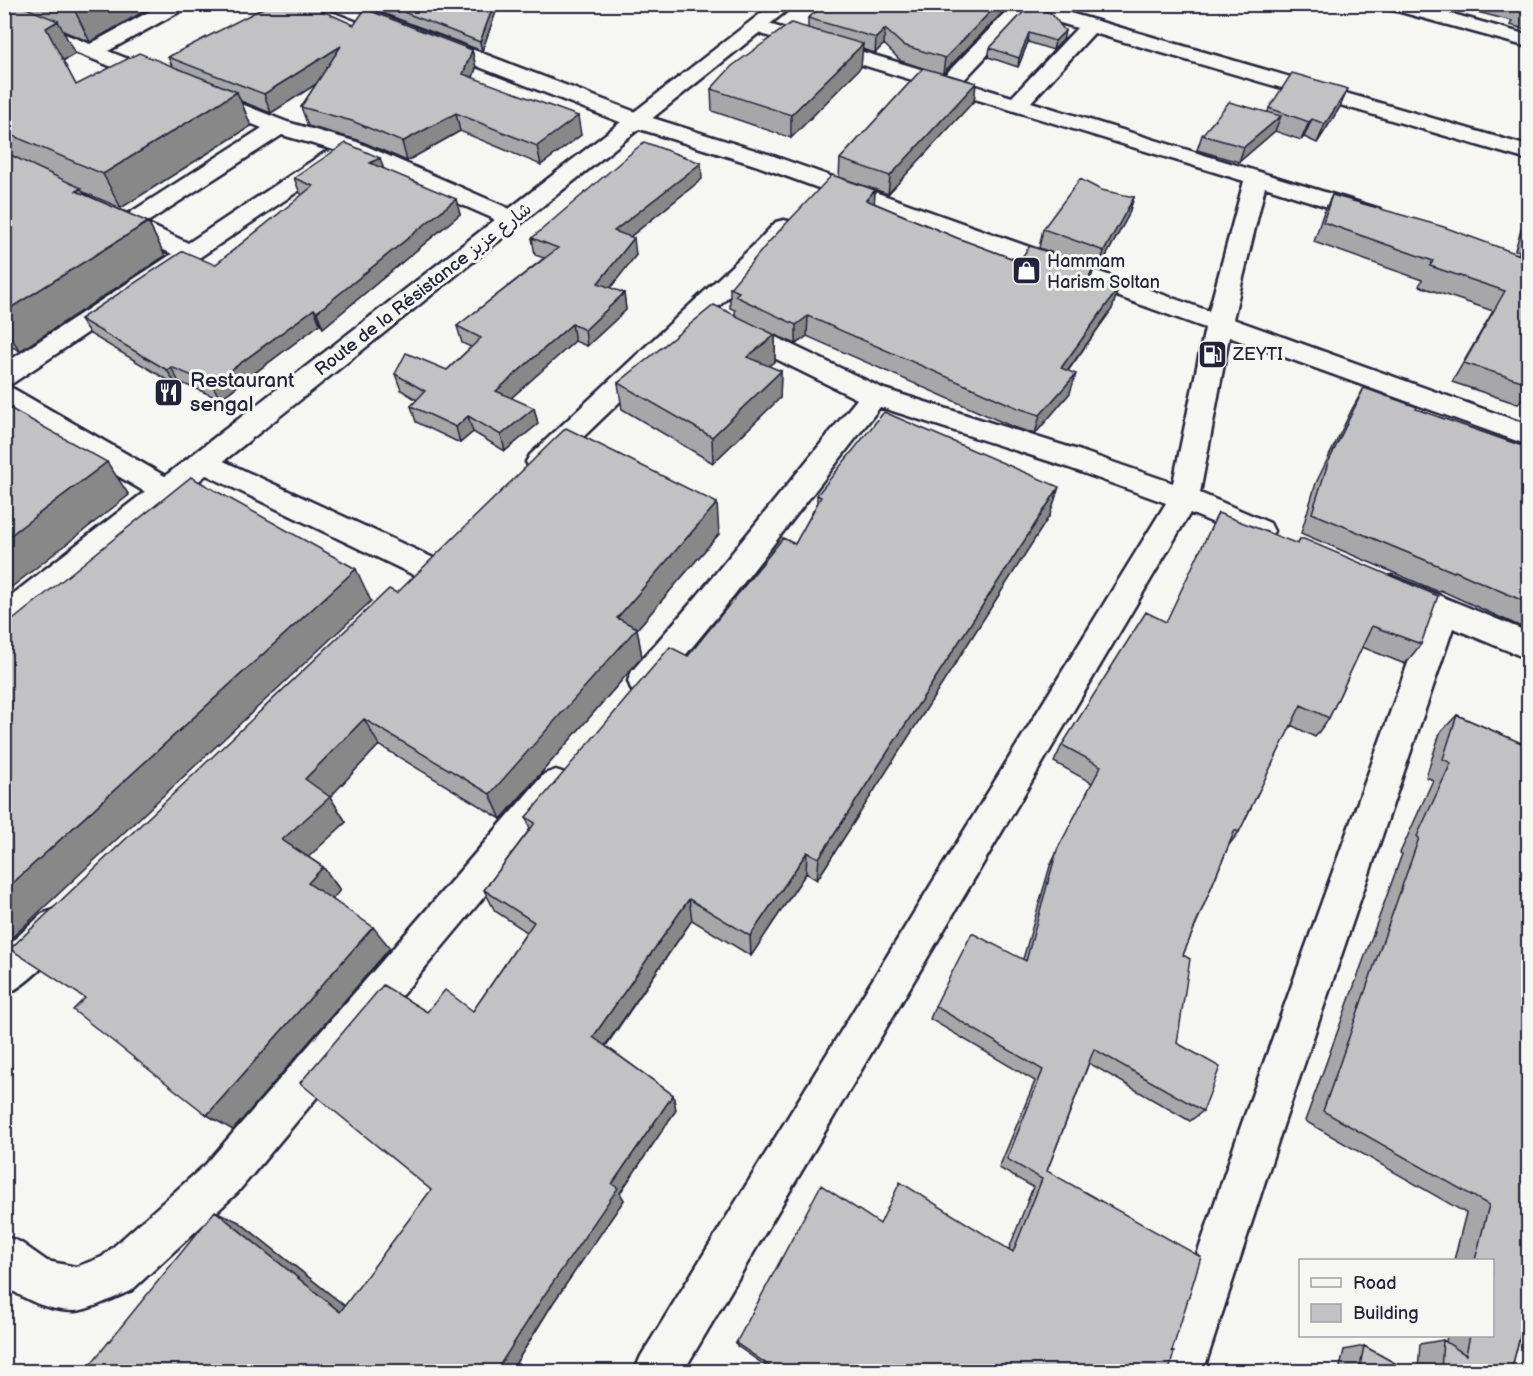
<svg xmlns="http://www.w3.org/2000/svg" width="1533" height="1376" viewBox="0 0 1533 1376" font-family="'Balsamiq Sans','Playpen Sans Arabic',sans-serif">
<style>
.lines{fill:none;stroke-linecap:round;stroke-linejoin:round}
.street-casing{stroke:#22223b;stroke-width:5}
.secondary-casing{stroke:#22223b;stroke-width:5}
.street{fill:#f6f6f2;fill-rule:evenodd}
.secondary{fill:#f6f6f2;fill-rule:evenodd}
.wall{fill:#a7a7a9;stroke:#22223b;stroke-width:1.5}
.shaded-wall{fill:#888889;stroke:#22223b;stroke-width:1.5}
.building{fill:#c2c2c4;stroke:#22223b;stroke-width:1.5}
.labels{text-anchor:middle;stroke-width:6;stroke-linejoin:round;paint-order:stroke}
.far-poi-label{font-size:18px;fill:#22223b;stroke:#f6f6f2;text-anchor:start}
.far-street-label{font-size:18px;fill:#22223b;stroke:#f6f6f2}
.poi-label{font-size:21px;fill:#22223b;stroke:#f6f6f2;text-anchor:start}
</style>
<rect width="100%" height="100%" fill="#f6f6f2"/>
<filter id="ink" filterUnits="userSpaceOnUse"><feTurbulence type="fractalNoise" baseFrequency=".0167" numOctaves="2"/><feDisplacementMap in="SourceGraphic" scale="12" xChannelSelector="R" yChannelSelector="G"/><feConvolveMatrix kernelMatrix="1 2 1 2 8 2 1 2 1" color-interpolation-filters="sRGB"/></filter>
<g filter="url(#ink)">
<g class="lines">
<defs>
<path id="street" d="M163,4H188L186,8L108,51L287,122L357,142L508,208L523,221L519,226C507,229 501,225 492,218L341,152L282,135L146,223L188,243L324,153L332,151L340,153L343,158L340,163L13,383L4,386V364L172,254L106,222L102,217L106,212L114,210L128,214L262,128L4,23V10L90,44Z
M326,4H354L646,116L771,155L1209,311L1244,181L751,31L748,27L751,23H765L944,76L1014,4H1039L1528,146V160L1094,33L1031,102L1380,209L1384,214L1380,219L1372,221L1265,187L1233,319L1528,425V445L1229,337L1200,493L1270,523L1274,531L1270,539L1259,542L1190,513L683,1372H634L641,1356L1166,503L1061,465L880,407L720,613L656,691L644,695L632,691L628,681L632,671L698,595L857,399L726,334L722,328L726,322L735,320L744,322L884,389L1081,451L1173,483L1205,328L755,165L630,126L328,8ZM1027,13L1077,28L1012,97L962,82Z
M1384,4H1417L1528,35V47L1386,8Z
M784,220L792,222L796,227L771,256L550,469L540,472L530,469L526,462L530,455L753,246L776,222Z
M4,387L14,389L177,483L182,491L177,499L167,502L157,499L4,409Z
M204,452L440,561L444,569L440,577L429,581L418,577L194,469L190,462L194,455Z
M1392,576L1528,632V659L1453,628L1283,1126L1203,1372H1157L1241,1126L1425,616L1381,597L1376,588L1381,579Z
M556,770L568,774L573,785L568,796L237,1193L132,1290C118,1296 88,1311 74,1311C49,1311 25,1300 4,1285V1236L20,1242L47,1261L76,1267L102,1257L207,1163L544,774Z
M55,909L68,914L74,927C64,949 27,986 4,995V949L42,914Z"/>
<path id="secondary" d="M773,4H795L15,628L4,631V601Z"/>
</defs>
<!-- street casing -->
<use href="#street" class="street-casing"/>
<!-- secondary casing -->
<use href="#secondary" class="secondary-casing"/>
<!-- street -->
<use href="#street" class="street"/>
<!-- secondary -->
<use href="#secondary" class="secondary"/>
</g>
<!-- wall -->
<path class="wall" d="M4,4H157L90,42L63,31L75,54L63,61L76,85L172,66L168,57L354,25L472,50L476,68L473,78L581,135L541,165L460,131L407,161L358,140L308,126L301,107L316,84L271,113L241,101L251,126L121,208L83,192L86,195L148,222L165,256L20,351L4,343Z
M378,4H496L497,9L482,51L380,12Z
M1011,4L943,73L976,83L974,101L888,194L839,177L840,159L923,68L901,61L884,44L875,53L862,49L861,67L791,138L712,111L711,89L808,28V18Z
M1455,4H1528V30L1510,25L1512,21L1454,6Z
M1029,6L1063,40L1053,50L1028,42L1018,67L988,57L990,48Z
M1340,107L1317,143L1304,137L1301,140L1275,131L1239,162L1197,150L1202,135L1268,112L1269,108Z
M384,169L460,214L323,328L320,324L220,399L179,382L176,385L90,334L80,319L215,265L303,195L300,193L294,178Z
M702,179L630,237L636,255L610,288L624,293L626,310L587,346L575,341L511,398L534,408L538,424L505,451L473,432L460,443L416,422L411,406L417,400L401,390L395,374L447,370L471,347L462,343L457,326L544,258L535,255L532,238Z
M875,190L874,203L957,238L1019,261L1094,268L1090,280L1118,289L1112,309L1068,371L1070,393L1035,434L1013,427L807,336L796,344L775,335V361L768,366L781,371L780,398L713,463L622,409L618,383L735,316V310L730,308V288Z
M1332,195L1518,254L1520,251L1515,250L1528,207V390L1518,404L1452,382L1493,311L1419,286L1422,280L1314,242L1323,214Z
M1134,197L1128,216L1099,269L1039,248L1043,229Z
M1364,388L1416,409L1528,448V630L1440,590L1439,592L1301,533L1316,483L1352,409Z
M817,495L1050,515L817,880L806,873L751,956L692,920L606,1046L673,1095L676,1110L620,1193L624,1200L553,1303L511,1371H85L239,1222L345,1306L431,1190L427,1012L473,1011L527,932L495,911L484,890L530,829L526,817L688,656L795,544L817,504Z
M719,534L637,629L642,657L501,819L379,745L330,797L346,822L308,857L323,867L340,890L332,899L390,948L233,1130L85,998L397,593Z
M1300,539L1421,644L1405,664L1362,647L1329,718L1315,737L1291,725L1239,832L1229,845L1183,955L1177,1043L1203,1111L1190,1121L1089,1063L1047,1171L1172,1351L1169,1371H1198H773L737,1346L736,1343L880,1224L1009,1249L1033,1187L999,1168L1035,1081L930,1019L935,1006L1023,959L1050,866L1092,783L1054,762L1062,745L1166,622L1297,544Z
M1457,715L1528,746V1315L1526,1313L1511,1371H1418L1420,1344L1443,1340L1446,1342L1447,1335H1492V1260H1454L1466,1213L1305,1121L1402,854L1400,853L1433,780L1426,777L1440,733Z
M1364,1346L1409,1371H1339L1344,1350Z"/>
<!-- shaded-wall -->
<path class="shaded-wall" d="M82,4H157L90,42L74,9Z
M494,4H496L497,9L482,51L480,42Z
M998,4H1011L943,73L945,58Z
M58,21L75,54L62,61L46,28Z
M885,29L884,44L875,53L876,38Z
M1065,31L1063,40L1053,50L1055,41Z
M1029,33L1028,42L1018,67L1019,58Z
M863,44L861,67L791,138V115Z
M341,46L346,65L271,113L264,94Z
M472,50L476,68L467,93L463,74Z
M976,83L974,101L888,194L890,176Z
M1348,89L1340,107L1317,143L1325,124Z
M237,92L251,126L121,208L103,174Z
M456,113L460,131L407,161L402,142Z
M578,116L581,135L541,165L537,146Z
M1281,116L1275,131L1239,162L1244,147Z
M1312,119L1304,137L1301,140L1309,122Z
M380,158L385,173L370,163Z
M701,163L702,179L616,248L614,231Z
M81,188L100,222L76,191Z
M875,190L874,210L866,200Z
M1134,197L1128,216L1099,269L1104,251Z
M456,199L460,214L323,328L317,312Z
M148,222L165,256L20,351L4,327V312Z
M634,238L636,255L601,300L598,283Z
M1094,268L1088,288V279Z
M1118,289L1112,309L1055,388L1061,368Z
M624,293L626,310L587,346L585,330Z
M314,309L320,324L220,399L212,384Z
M808,316L807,336L796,344V325Z
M572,324L575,341L500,408L496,391Z
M775,335V361L747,383V357Z
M171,367L179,382L176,385L167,370Z
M781,371L780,398L713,463L712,437Z
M1076,374L1070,393L1035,434L1040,415Z
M534,408L538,424L505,451L501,435Z
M468,416L473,432L460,443L456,427Z
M107,462L129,495L4,593V540Z
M1059,487L1050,515L817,880L819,858Z
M717,503L719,534L637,629L642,657L501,819L490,794L617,618Z
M356,569L371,601L4,945V891Z
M364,719L379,745L330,797L346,822L301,864L282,840L305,779Z
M807,852L806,873L751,956L750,936Z
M323,867L340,890L327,906L308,883Z
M689,899L692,920L600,1053L593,1037Z
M373,927L390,948L233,1130L207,1115Z
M673,1095L676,1110L620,1193L624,1200L553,1303L511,1371H496L612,1184Z
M215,1211L239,1222L360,1318L340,1312Z
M4,1362L15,1371H4Z"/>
<!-- building -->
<path class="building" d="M4,4H16L58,21L46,28L76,85L139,53L237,92L103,174L4,132Z
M63,4H82L74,9Z
M271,4H307L354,25L365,9L472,50L463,74L578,116L537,146L456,113L402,142L352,121L301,107L341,46L264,94L168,57Z
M383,4H494L480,42Z
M826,4H998L945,58L903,45L885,29L876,38L808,18Z
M1029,6L1051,13L1065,31L1055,41L1029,33L1019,58L990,48Z
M791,23L863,44L791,115L711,89L732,66Z
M923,68L976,83L890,176L840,159Z
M1292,73L1348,89L1325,124L1312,119L1309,122L1269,108Z
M1229,102L1281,116L1244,147L1202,135Z
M644,142L701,163L614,231L634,238L598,283L624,293L585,330L572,324L496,391L534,408L501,435L468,416L456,427L411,406L425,391L395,374L406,353L447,370L481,338L457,326L558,248L532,238Z
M346,143L380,158L370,163L456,199L317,312L314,309L212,384L171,367L167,370L80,319L183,251L215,265L313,186L294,178Z
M4,152L81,188L76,191L148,222L4,312Z
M832,175L875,190L866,200L957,238L1019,261L1030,246L1094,268L1088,279L1118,289L1061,368L1076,374L1040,415L1018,408L808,316L796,325L735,296L739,292L730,288L767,244Z
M1080,179L1101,190L1134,197L1104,251L1043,229Z
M1332,195L1444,227L1520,255L1522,249L1528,251V383L1464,363L1505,291L1430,266L1433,261L1323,222Z
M714,305L775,335L747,357L781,371L712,437L618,383Z
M1364,388L1417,407L1416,409L1528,448V603L1455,571L1454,572L1312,513L1328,463Z
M4,405L107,462L4,540Z
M884,412L1059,487L819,858L807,852L750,936L689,899L593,1037L673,1095L612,1184L618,1188L543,1297L496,1371H85L215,1211L340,1312L431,1190L300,1083L383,985L427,1012L445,990L473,1011L534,922L484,890L535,823L526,817L670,647L688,656L783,538L795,544L821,497L817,495Z
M566,428L717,503L617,618L637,628L490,794L364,719L305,779L330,797L282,840L323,867L308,883L373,927L207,1115L73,1010L85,998L10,949L389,589L397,593Z
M191,477L356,569L4,891V627Z
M1218,513L1298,544L1300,539H1304L1438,596L1421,644L1372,626L1329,718L1301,705L1239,832L1235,830L1183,955L1190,959L1177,1043L1220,1067L1203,1111L1094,1049L1047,1171L1201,1257L1172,1351L1174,1352L1169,1371H1198H777L736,1343L821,1185L880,1224L900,1182L1013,1252L1042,1179L1007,1159L1043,1070L935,1006L972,933L1026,961L1057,850L1101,766L1062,745L1146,612L1166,622Z
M1457,715L1528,746V1305L1511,1371H1441L1443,1340L1466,1355L1470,1335H1492V1260H1475L1489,1205L1323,1111L1419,838L1417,836L1451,763L1443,759Z
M1364,1346L1409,1371H1359Z"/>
</g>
<!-- icons -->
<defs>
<symbol id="shop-square" viewBox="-11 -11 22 22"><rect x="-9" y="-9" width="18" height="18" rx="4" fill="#22223b" stroke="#f6f6f2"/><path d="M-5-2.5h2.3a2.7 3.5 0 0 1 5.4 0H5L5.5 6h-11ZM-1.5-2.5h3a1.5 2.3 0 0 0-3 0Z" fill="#fff"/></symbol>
<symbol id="fuel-square" viewBox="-11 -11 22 22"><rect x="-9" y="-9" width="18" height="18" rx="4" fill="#22223b" stroke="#f6f6f2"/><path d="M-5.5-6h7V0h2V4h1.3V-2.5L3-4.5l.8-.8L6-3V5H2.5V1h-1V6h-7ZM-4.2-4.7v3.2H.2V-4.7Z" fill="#fff"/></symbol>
<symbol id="restaurant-square" viewBox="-11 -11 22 22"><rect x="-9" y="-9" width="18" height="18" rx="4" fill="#22223b" stroke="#f6f6f2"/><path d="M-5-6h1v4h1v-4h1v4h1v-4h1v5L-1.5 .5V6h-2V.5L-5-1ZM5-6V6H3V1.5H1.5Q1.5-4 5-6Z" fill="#fff"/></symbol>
</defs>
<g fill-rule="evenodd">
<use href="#shop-square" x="1010" y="254" width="33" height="33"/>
<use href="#fuel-square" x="1196" y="338" width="33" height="33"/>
<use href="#restaurant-square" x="152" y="376" width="33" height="33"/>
</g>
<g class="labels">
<!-- far-poi labels -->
<g class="far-poi-label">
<text x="1047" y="267">Hammam<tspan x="1047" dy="21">Harism Soltan</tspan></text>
<text x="1233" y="360">ZEYTI</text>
</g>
<!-- far-street labels -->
<g class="far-street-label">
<text transform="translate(423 289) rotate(-38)" y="6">Route de la Résistance شارع عزيز</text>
</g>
<!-- poi labels -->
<g class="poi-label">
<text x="190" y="387">Restaurant<tspan x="190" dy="24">sengal</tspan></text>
</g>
</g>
<!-- margin -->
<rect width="1533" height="1376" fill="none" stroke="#f6f6f2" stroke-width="24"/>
<rect x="12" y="12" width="1509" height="1352" fill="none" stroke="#22223b" stroke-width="2" filter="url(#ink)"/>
<!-- legend -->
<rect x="1299" y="1259" width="195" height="78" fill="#f6f6f2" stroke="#a1a1a9" stroke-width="1.5"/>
<rect x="1311" y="1278" width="30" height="9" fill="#f6f6f2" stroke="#a1a1a9" stroke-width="1.5"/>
<text x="1353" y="1289" font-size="18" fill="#22223b">Road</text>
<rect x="1311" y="1304" width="30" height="18" fill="#c2c2c4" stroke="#a1a1a9" stroke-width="1.5"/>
<text x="1353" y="1319" font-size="18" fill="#22223b">Building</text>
</svg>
